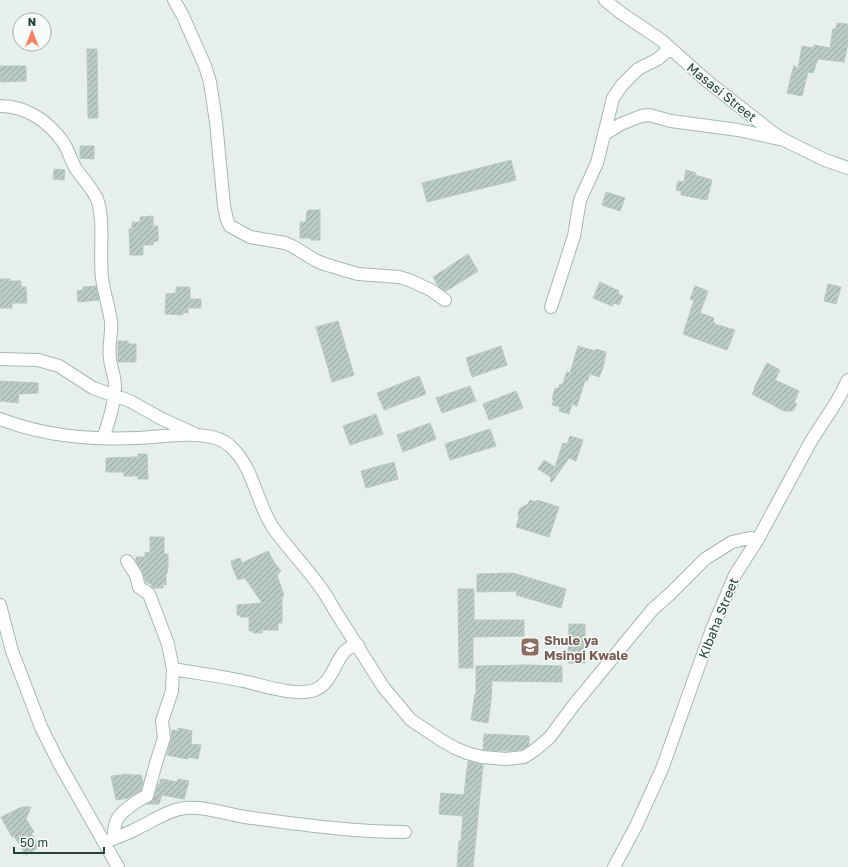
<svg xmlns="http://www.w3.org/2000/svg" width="848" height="867" viewBox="0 0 848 867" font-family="'Golos Text',sans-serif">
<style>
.building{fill:url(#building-hatch);stroke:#b8c9c2}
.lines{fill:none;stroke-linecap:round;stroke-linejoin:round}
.street-casing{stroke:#a8b8b2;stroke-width:14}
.street{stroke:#fff;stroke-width:12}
.labels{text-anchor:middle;stroke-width:3;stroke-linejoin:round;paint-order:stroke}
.street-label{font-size:13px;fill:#24423a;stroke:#f7fbf9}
.education-label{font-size:13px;font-weight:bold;fill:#785e54;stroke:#f7fbf9;text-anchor:start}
</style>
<defs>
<pattern id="building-hatch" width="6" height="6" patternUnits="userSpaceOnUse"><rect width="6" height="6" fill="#bbcac4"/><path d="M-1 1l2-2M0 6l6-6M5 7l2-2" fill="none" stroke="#98a6a0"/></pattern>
</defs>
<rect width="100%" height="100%" fill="#e6efeb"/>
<!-- building -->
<path class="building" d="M837,23L848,24V43L844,62L818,59L813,73L808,72L802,96L787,93L794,65L798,69L802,46L814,48V45L830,48L833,29H836Z
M87,49H97L98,118H88Z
M0,66H26V81L0,82Z
M80,146H94V159L80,158Z
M511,160L516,180L427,202L422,183Z
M54,169L65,170L64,180L53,179Z
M686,170L696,173L695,175L712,180L707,200L681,195V191L676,190L678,181L684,182Z
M606,192L625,198L620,211L602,205Z
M308,210H320V240H311V238H300V222H306L307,211Z
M153,216V226H158V241L153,242V245H143V255H130L129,229H132V222H140V217Z
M468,254L478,271L446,291L439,287L433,277Z
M0,279H10V281H21V287H26L27,303H12V308H0Z
M600,282L619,291L618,294L623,296L619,305L614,303L612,306L593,298Z
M828,284L841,287L836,304L824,301Z
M96,286L99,300L78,302L77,291L83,290V287Z
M695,286L708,291L700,313L714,318L713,322L715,323V324L735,330L727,350L683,334L694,300L690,299Z
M176,287H190V299H201V308H188V313L183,312V315L165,314L166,294L176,293Z
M338,321L354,375L332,382L316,327Z
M118,341H128V344H136V362H118Z
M501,346L507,365L472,377L466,358Z
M578,346L595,351L596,349L606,352L603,368L599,377L590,374L587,381L585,380L577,406L572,404L569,414L559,411L560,407L552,405L554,400L552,399L555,388L558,389L560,384L562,385L567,372L570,373Z
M767,363L780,370L775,380L799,391L794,403L797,404L793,411H784L752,394L755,389L754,388Z
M419,376L426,394L384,410L377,393Z
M0,381L38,383V393L19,394L18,403L0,401Z
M470,386L476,401L442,413L436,398Z
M516,391L523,408L489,420L483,404Z
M376,414L383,434L350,445L343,426Z
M430,423L436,439L403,452L397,435Z
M490,429L496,446L450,460L445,444Z
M570,436L583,440L576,461L569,458L552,482L550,481L551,477L538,469L544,460L555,467L563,443L567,444Z
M138,454H147L148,479H138V476H124V472H106V458L138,457Z
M394,462L398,479L366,488L361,471Z
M530,500L536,502L537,500L559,507L549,537L516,527L519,518L518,514L520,508L528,504Z
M150,537H164V554H168V567L167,573H166V585L163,584V588H153L151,586V584L146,582L142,570L136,562V557H145V552L150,553Z
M268,551L274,562L281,571L277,575L284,596L282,597V623H278V630H262V633H253V631H249V617H240V615H237V605L262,603L245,578L238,580L233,569L231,561L240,558L242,563Z
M513,573L566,589L561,608L516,595L517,591L477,592V574Z
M458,589H474V620H524V636L473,637V668H459Z
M569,624H585V663H568Z
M528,665L562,666V682L492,681L491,701L488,723L471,720L475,694H476V666Z
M178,728L192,731L191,744L201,745L198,759L188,757V759L167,755L171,740L172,730L178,731Z
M484,734L529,736V745L521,750L509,751L483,750Z
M468,761L483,765L473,867H457L459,841H461L463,816L439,814L441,793L464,795Z
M130,774V775H141L143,782L141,790L128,798L116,800L111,776Z
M162,779L177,782L178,779L189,781L184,799L162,795L159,804H147L153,801L158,784H160V780Z
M22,807H31L26,819L34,832L31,833L39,847L26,855L14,836L12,837L1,817Z"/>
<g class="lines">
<defs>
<path id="street" d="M174,0L183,16L205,66L210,82L216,122L224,206L227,220L230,226L250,237L285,243L292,246L315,260L324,264L358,274L399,277L409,280L431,290L445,300
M605,0L621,13L661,40L707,81L772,132L784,140L825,160L848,168
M0,106C26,106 48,121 63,142C69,151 71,161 76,169C83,179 92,188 97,199C105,220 99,254 102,278C104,293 109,307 111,322C112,335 108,346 110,359C111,368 116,380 115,388C114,406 109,422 103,438
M605,134L621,124L641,116L649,115L671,121L738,130L779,139
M551,307L574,236L580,200L597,163L613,98L622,85L638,69L658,59L670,48
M0,359L38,360L59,366L93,388L130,401L160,418L193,433
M0,419C45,436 89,440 137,438C162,437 187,432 212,437C221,439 229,444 235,451C255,473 257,505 274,529C289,550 308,569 323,591C328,598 332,606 337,614C353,639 368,663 384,688L411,720L441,740L455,748L467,753L482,757L506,759L524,757L535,750L550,737L573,706L653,609L671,593L705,559L732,542L750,538L758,539
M0,605L12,651L41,727L59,763L118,867
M173,669C196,673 220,676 243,681C262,685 296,697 315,690C337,681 335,647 358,645
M113,839C115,818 117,816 133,804C138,801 141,798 147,796L156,763L164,738L162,721L172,691L173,669L168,644L149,594L139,587L136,575L127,561
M104,842C116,838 127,834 138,828C153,821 168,810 185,808C205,806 226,814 245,817C298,824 351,832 405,832
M614,867L636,826L662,769L712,629L735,575L758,539L811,441L837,401L848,380"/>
</defs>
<!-- street casing -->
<use href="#street" class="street-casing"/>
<!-- street -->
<use href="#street" class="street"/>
</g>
<!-- icons -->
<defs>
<symbol id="school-square" viewBox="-11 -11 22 22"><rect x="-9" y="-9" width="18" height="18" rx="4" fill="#8d6e63" stroke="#f7fbf9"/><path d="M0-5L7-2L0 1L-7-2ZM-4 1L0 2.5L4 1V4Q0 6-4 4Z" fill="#fff"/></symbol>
</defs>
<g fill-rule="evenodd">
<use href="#school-square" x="519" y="636" width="22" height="22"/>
</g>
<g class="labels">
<!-- street labels -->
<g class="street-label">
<text transform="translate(722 92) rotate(39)" y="5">Masasi Street</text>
<text transform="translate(718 618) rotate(-68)" y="5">KIbaha Street</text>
</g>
<!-- education labels -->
<g class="education-label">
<text x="544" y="645">Shule ya<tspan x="544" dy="15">Msingi Kwale</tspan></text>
</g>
</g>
<!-- north arrow -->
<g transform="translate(32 32)"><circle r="19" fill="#f7fbf9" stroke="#a3b1ad"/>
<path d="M0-3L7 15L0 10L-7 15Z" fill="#f4845f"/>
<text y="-6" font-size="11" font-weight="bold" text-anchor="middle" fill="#24423a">N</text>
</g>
<!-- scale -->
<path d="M14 847v6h90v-6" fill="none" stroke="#24423a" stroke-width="2"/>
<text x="20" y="847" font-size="12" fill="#24423a" stroke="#f7fbf9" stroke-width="3" paint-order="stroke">50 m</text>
</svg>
